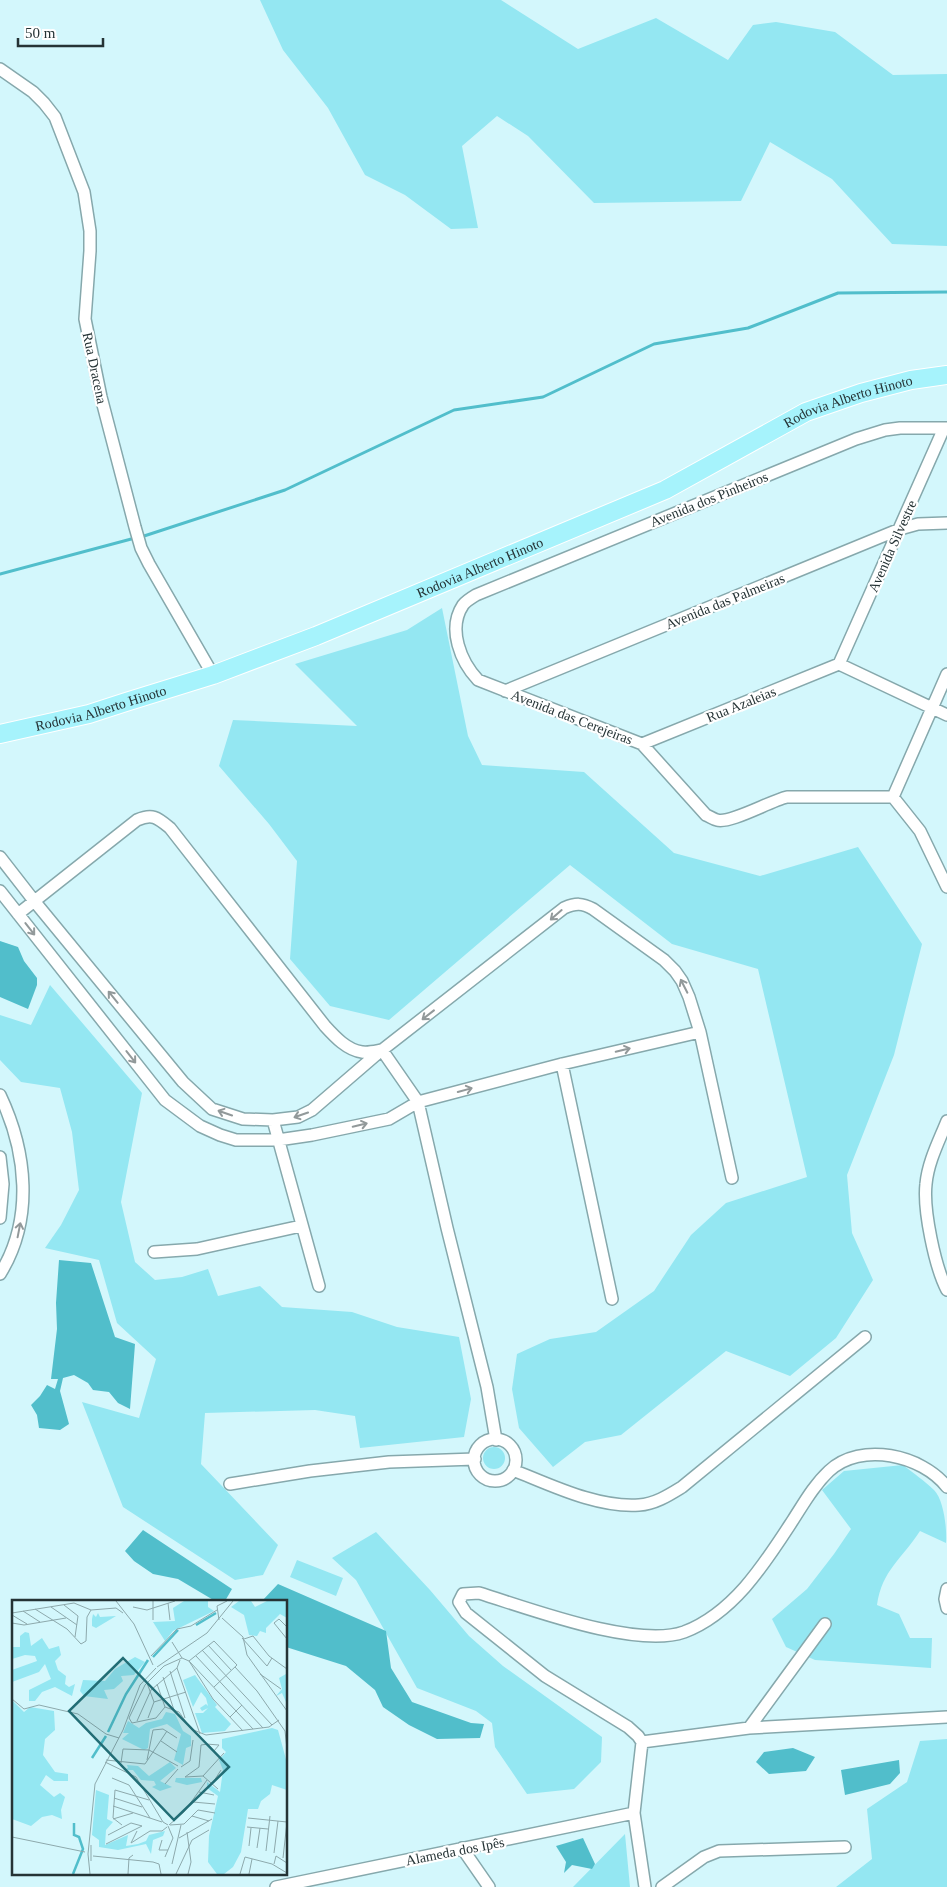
<svg xmlns="http://www.w3.org/2000/svg" width="947" height="1887" viewBox="0 0 947 1887" font-family="'Times New Roman',serif">
<style>
.green{fill:#94e7f2}
.water{fill:#51becb}
.lines{fill:none;stroke-linecap:round;stroke-linejoin:round}
.stream{stroke:#51becb;stroke-width:3}
.minor-casing{stroke:#86a8ac;stroke-width:14}
.primary-casing{stroke:#fff;stroke-width:20}
.minor{stroke:#fff;stroke-width:11}
.primary{stroke:#a6f3fc;stroke-width:18}
.oneway{stroke:#92999a}
.labels{text-anchor:middle;stroke-width:4.5;stroke-linejoin:round;paint-order:stroke}
.street-label{font-size:14px;fill:#253335;stroke:#fff}
.inset-river{fill:none;stroke:#51becb;stroke-width:2.5}
.inset-road{fill:none;stroke:#8da9ac;stroke-width:1}
.view{fill:#226d75;fill-opacity:0.15;stroke:#226d75;stroke-width:2.5}
.inset-edge{fill:none;stroke:#253335;stroke-width:2.5}
</style>
<rect width="100%" height="100%" fill="#d3f7fc"/>
<!-- green -->
<path class="green" d="M260,0H501L578,49L656,18L728,60L753,25L776,22L835,32L893,75L947,74V246L892,244L832,179L770,142L741,201L594,203L528,136L497,116L462,146L478,228L451,229L405,195L365,175L328,108L283,50Z
M442,608L468,736L482,765L584,772L674,853L760,876L858,847L922,944L894,1055L847,1175L852,1233L873,1280L836,1338L790,1376L726,1351L621,1435L585,1442L553,1467L519,1428L512,1389L517,1354L550,1339L596,1332L654,1291L691,1235L726,1203L807,1177L758,969L672,944L570,865L389,1020L330,1006L290,959L297,861L269,824L219,766L233,720L357,726L295,664L407,630Z
M50,985L142,1093L121,1202L135,1262L155,1280L182,1277L208,1269L218,1296L260,1286L282,1307L352,1312L397,1327L459,1337L471,1399L464,1437L360,1448L355,1416L315,1410L205,1413L201,1464L278,1545L263,1575L235,1580L123,1507L82,1402L139,1418L156,1359L117,1323L99,1260L45,1248L61,1225L79,1190L72,1132L60,1088L21,1082L0,1060V1015L31,1025Z
M483 1458a11 11 0 1 1 22 0a11 11 0 1 1-22 0Z
M903,1465C913,1473 925,1481 934,1490C944,1500 947,1529 946,1543L920,1531C902,1559 882,1570 877,1605L899,1614L910,1638H932L931,1668L815,1660L786,1647L772,1619L807,1589L834,1554L851,1529L822,1490L844,1471Z
M376,1532L430,1590L469,1636L503,1666L602,1737L601,1762L574,1789L527,1794L495,1747L492,1723L476,1711L417,1688L356,1580L332,1558Z
M297,1560L343,1578L336,1596L290,1577Z
M947,1739V1887H836L872,1859L867,1809L907,1782L920,1741Z
M625,1834L630,1887H573Z"/>
<!-- water -->
<path class="water" d="M0,941L18,947L24,961L37,978V985L28,1009L0,997Z
M59,1260L91,1263L115,1337L135,1344L130,1409L118,1403L109,1392L93,1390L88,1383L74,1375L63,1378L60,1391L69,1424L60,1430L39,1428L37,1415L31,1405L40,1396L47,1385L55,1389L58,1379H51L57,1329L56,1303Z
M143,1530L232,1589L225,1601H215L178,1579L153,1574L134,1561L125,1551Z
M278,1584L386,1631L391,1668L412,1702L471,1723L484,1724L480,1738L437,1739L409,1725L383,1707L375,1690L346,1666L286,1647V1601H262Z
M793,1748L815,1757L806,1771L769,1774L756,1762L764,1752Z
M899,1760L900,1773L890,1784L845,1795L841,1770Z
M583,1838L595,1864L592,1869L572,1865L564,1873L566,1862L556,1846Z"/>
<g class="lines">
<!-- stream -->
<path class="stream" d="M141,537L285,490L454,410L543,397L654,344L748,328L838,293L947,292
M0,574L135,538"/>
<defs>
<path id="minor" d="M0,69L33,92L44,103L55,117L84,192L90,231V251L85,319L101,397L135,527L141,548L149,564L213,675
M947,428H900L885,430L856,439L476,595C471,598 466,601 463,605C447,629 461,662 478,680L642,744L706,815C709,816 713,819 717,820C730,824 770,801 787,797H893L920,831L947,887
M839,664L944,428
M839,664L947,715
M505,691L900,529L918,524L947,523
M642,744L839,664
M893,797L947,674
M0,857L35,902L183,1082L212,1109L243,1119L273,1120L298,1117L312,1110L377,1054L564,908C576,903 582,903 593,909L664,960L675,971L682,981L689,997L700,1032L732,1178
M0,891L165,1100L200,1126L220,1135L236,1140H278L312,1135L389,1119L418,1102L562,1064L700,1032
M18,914L137,820C153,813 158,818 170,828L325,1026C335,1037 347,1050 362,1052C368,1053 376,1051 382,1050L418,1102L447,1228L487,1387L496,1440
M562,1064L612,1299
M0,1095C27,1152 34,1219 0,1274
M273,1120L319,1286
M947,1121C939,1141 928,1162 926,1184C923,1210 935,1267 947,1290
M0,1157L3,1184L0,1218
M154,1252L197,1249L301,1226
M474 1460a21 21 0 1 1 42 0a21 21 0 1 1-42 0Z
M513,1470C551,1485 597,1508 639,1505C655,1504 669,1495 682,1487L865,1337
M230,1484L310,1471L389,1462L475,1459
M947,1589L945,1599L947,1608
M749,1728L825,1624
M642,1742L638,1736L628,1727L545,1676L466,1613L459,1602L463,1594L479,1593C528,1608 636,1649 684,1632C734,1613 765,1563 793,1520C804,1503 814,1485 829,1471C861,1441 922,1455 947,1487
M462,1848L489,1887
M276,1887L634,1813
M645,1887L634,1813L642,1742L749,1728L947,1717
M662,1887L704,1857L719,1851L845,1847"/>
<g id="primary">
<path id="s1" d="M0,734L89,714L126,702L213,675L316,636L665,490L806,412L861,393L911,380L947,375"/>
</g>
</defs>
<!-- minor casing -->
<use href="#minor" class="minor-casing"/>
<!-- primary casing -->
<use href="#primary" class="primary-casing"/>
<!-- minor -->
<use href="#minor" class="minor"/>
<!-- primary -->
<use href="#primary" class="primary"/>
</g>
<!-- one-way arrows -->
<defs><path id="oneway-shaft" d="M-6 0H5M1.5-3L5.5 0L1.5 3" fill="none" stroke-width="1.6" stroke-linecap="round" stroke-linejoin="round" transform="scale(1.25)"/></defs>
<g class="oneway">
<use href="#oneway-shaft" transform="translate(556 915) rotate(139)"/>
<use href="#oneway-shaft" transform="translate(30 929) rotate(52)"/>
<use href="#oneway-shaft" transform="translate(684 986) rotate(-117)"/>
<use href="#oneway-shaft" transform="translate(113 997) rotate(-129)"/>
<use href="#oneway-shaft" transform="translate(428 1015) rotate(142)"/>
<use href="#oneway-shaft" transform="translate(623 1050) rotate(-13)"/>
<use href="#oneway-shaft" transform="translate(131 1057) rotate(52)"/>
<use href="#oneway-shaft" transform="translate(465 1090) rotate(-15)"/>
<use href="#oneway-shaft" transform="translate(225 1113) rotate(-161)"/>
<use href="#oneway-shaft" transform="translate(301 1115) rotate(161)"/>
<use href="#oneway-shaft" transform="translate(360 1125) rotate(-13)"/>
<use href="#oneway-shaft" transform="translate(19 1230) rotate(-79)"/>
</g>
<g class="labels">
<!-- street labels -->
<g class="street-label">
<text transform="translate(95 368) rotate(78)" y="5">Rua Dracena</text>
<text dy="5" stroke="none"><textPath href="#s1" startOffset="914">Rodovia Alberto Hinoto</textPath></text>
<text transform="translate(709 499) rotate(-22)" y="5">Avenida dos Pinheiros</text>
<text transform="translate(892 546) rotate(-66)" y="5">Avenida Silvestre</text>
<text dy="5" stroke="none"><textPath href="#s1" startOffset="509">Rodovia Alberto Hinoto</textPath></text>
<text transform="translate(725 601) rotate(-22)" y="5">Avenida das Palmeiras</text>
<text transform="translate(741 704) rotate(-22)" y="5">Rua Azaleias</text>
<text dy="5" stroke="none"><textPath href="#s1" startOffset="104">Rodovia Alberto Hinoto</textPath></text>
<text transform="translate(572 717) rotate(21)" y="5">Avenida das Cerejeiras</text>
<text transform="translate(455 1851) rotate(-11)" y="5">Alameda dos Ipês</text>
</g>
</g>
<!-- overview -->
<g transform="translate(12 1600)">
<rect width="275" height="275" fill="#d3f7fc"/>
<path d="M172,1H196V7L202,11L161,31L153,41L141,22L163,21L161,8ZM227,1H239L243,7L255,1H275V18L268,14L254,28V33L248,31L245,36L237,35L232,15L219,7ZM86,13L88,17L104,16L84,28L80,26V19L81,14L84,17ZM13,32L17,33L19,46L30,38L37,49L47,46L49,55L43,61L46,70L54,76L53,84L57,87L63,84L60,96L43,87L30,92L23,101H17V90L39,79L33,64L27,72L0,82V70L25,61L23,56L13,55L0,59V47H8V36ZM123,57L133,62L122,75L109,76L111,81L102,89L92,90L96,99L72,96L68,91L71,80L93,81L103,69ZM274,74L275,101L274,102L270,93L264,96L270,89L267,78ZM183,75L205,105L203,107L219,124L213,131L190,133L183,113H191L196,108L190,111L188,108L194,104L196,106L194,98L189,92L181,107L171,80ZM0,100L12,112L18,107L42,111L43,130L33,139L31,155L43,172L56,174V181H42L34,175L28,185L42,197L48,193L53,197L49,210L50,219L40,215L30,217L19,226L0,219ZM154,112L163,114L171,131L179,136V146L174,148L171,165L162,160L169,134L155,124L138,129L136,148L132,150L110,139L117,133H111L116,121L127,128L134,123L150,119ZM260,128L266,130L275,163V190L260,185L258,194L249,201L246,209H236L229,252L221,267L212,274H205L196,262L197,236L206,196L195,188V182L208,192L211,170L207,160L214,152L210,148V139ZM158,162L164,168L148,181L160,187L148,191L140,187L144,185L142,181L129,180L121,170H112L116,168L115,165L126,166L137,176ZM164,178H189L190,182L175,185L163,182ZM84,190L97,195L95,219L101,222L94,230L93,245L116,235L114,246L126,244L134,241L137,235L153,231L151,236L141,240L139,254L134,244L106,250L87,247V240L80,235Z" fill="#94e7f2"/>
<path class="inset-river" d="M184,25L204,13M141,57L166,30M96,132L114,94L136,60M80,158L94,136M61,274L71,249L67,237L62,235V223"/>
<path class="inset-road" d="M104,1L122,24L141,65M156,3L158,20M52,5L66,16L63,37M39,7L65,25M121,7L135,10L163,1M23,9L55,29L69,44L74,41L75,17L79,10M11,11L28,22M0,13L62,3L79,10L104,8L111,13M0,15L15,24M210,18L231,37L235,55L275,111M141,20V1M207,20L205,6L215,1M0,23L12,25L54,18M275,27L267,19L262,23L275,39M230,38L255,66L260,58M232,39L241,36L257,56L275,69M160,42L170,58L152,66L133,85L117,118L120,123L144,118L153,107L167,112L179,129L194,135L257,127L267,120M196,45L219,70M190,50L260,125M139,56L165,29L179,26L205,10M184,56L251,128M170,58L177,61L201,99L231,131M168,60L165,68L188,134M145,67L195,33L221,1M223,67L245,91L273,131M158,71L173,118M248,74L269,89M151,77L162,110M135,83L142,102M145,84L153,107M202,87L225,65L202,41L177,61L241,129M0,99L12,109L27,105L66,114L94,134L107,138M142,102L174,92M218,117L230,105M136,118L142,102M125,121L139,90L165,68M273,131L275,149M149,141L165,152M94,160L133,164L155,131M135,160L141,130L151,129L165,138M93,162L124,177L151,222L156,225M109,163L111,149L137,150L166,166M169,167L178,161L181,140M173,177L187,167L189,145L196,144L202,151L207,145L194,144M173,177L191,176M100,178L117,185L138,218M153,184L166,169M200,184L209,170M206,189L191,176L212,153M187,192L202,195M102,198L130,207M181,202L203,204M101,206L150,222M180,216L197,221M236,218L275,222M101,219L121,213M110,225L101,218L103,190L137,200M157,225L172,212L195,180M158,225L172,224L186,210L203,213M235,227L256,229M125,231L119,243L138,231H150L155,227M175,232L179,262L176,274M0,237L73,252M167,238L200,219M150,240L147,250H156M94,244L130,226L119,223L96,235M79,245V261M237,246L239,228M245,248L248,228M254,251L258,216M262,253L266,221M81,256L141,262L147,264L149,274M153,257L161,238L156,226M271,258L275,222M160,264L169,225M262,264L264,256L275,263M78,274L76,254L83,184L111,130L128,85L144,68M116,274L117,258L121,255M164,274L180,240L197,230M228,274L233,257L260,264L275,273M237,274L240,259"/>
<path class="view" d="M111,58L217,167L162,220L57,111Z"/>
<rect width="275" height="275" class="inset-edge"/>
</g>
<!-- scale -->
<path d="M18 38v8h85v-8" fill="none" stroke="#253335" stroke-width="2.5"/>
<text x="25" y="38" font-size="15" fill="#253335" stroke="#ffffff" stroke-width="4" paint-order="stroke">50 m</text>
</svg>
